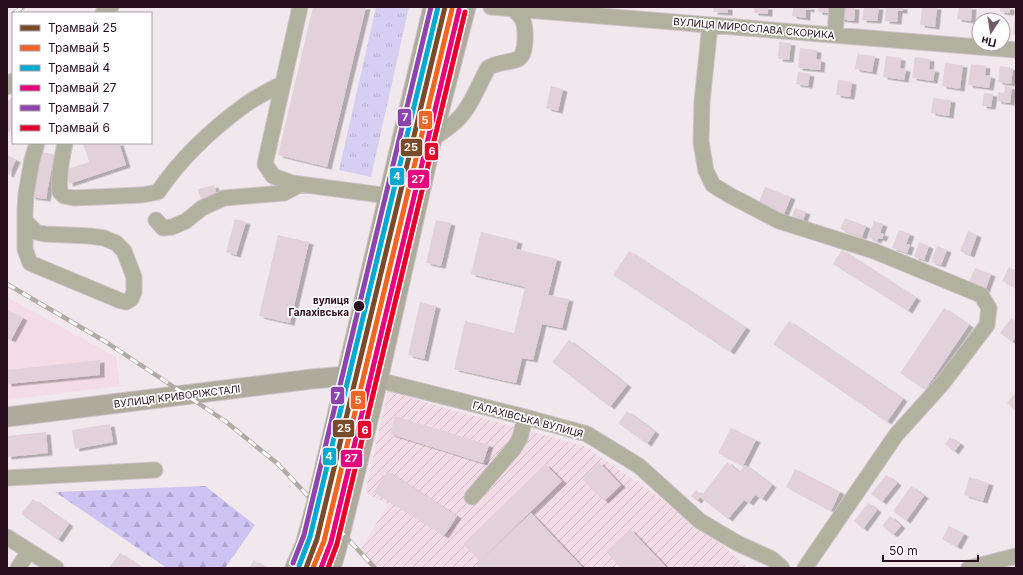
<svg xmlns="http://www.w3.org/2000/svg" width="1023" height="575" viewBox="0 0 1023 575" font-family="Inter,sans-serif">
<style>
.built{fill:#f3dce6}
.industrial{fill:url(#industrial-furrows)}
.grass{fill:url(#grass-tufts)}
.forest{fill:url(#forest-firs)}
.building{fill:#e2d1da;filter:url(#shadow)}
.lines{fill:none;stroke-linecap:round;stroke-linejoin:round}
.minor-casing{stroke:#ccc2c7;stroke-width:17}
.major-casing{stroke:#ccc2c7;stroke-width:21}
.minor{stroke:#b2b09f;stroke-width:15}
.major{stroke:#aeaa9c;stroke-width:19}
.rail-casing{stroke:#b0aca5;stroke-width:4.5}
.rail{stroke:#fff;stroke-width:3;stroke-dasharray:9;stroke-linecap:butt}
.tram-1-casing{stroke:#fff;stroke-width:8}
.tram-2-casing{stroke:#fff;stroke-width:8}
.tram-3-casing{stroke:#fff;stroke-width:8}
.tram-4-casing{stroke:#fff;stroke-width:8}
.tram-5-casing{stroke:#fff;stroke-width:8}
.tram-6-casing{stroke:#fff;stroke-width:8}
.tram-1{stroke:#7a4b2a;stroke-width:5}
.tram-2{stroke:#f26522;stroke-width:5}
.tram-3{stroke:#00a9ce;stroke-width:5}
.tram-4{stroke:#e5007d;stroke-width:5}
.tram-5{stroke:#8e44ad;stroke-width:5}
.tram-6{stroke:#e4002b;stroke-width:5}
.stop-dot{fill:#2b0e1e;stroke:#fff;stroke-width:1.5}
.labels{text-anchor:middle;stroke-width:3.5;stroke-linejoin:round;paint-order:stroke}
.street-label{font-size:10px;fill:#2b0e1e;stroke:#fff}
.stop-label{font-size:10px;font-weight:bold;fill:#2b0e1e;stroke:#fff;text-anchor:end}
.line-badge{stroke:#fff;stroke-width:1.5}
.badge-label{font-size:11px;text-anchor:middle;font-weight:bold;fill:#fff}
</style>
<defs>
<pattern id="industrial-furrows" width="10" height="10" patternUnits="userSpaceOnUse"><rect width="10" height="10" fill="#f3dce6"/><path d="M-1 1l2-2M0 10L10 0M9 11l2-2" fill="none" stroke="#d0bcc5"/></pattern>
<pattern id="grass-tufts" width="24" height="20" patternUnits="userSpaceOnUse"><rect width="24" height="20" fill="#d6cff2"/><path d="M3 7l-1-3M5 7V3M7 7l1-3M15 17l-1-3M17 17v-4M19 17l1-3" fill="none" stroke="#b8b1cf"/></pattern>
<pattern id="forest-firs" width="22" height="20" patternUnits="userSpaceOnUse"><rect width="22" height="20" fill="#cdc4f3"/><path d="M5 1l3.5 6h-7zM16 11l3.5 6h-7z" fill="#b0a7d0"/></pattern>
<filter id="shadow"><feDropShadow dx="4.5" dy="2.5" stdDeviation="0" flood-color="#0004"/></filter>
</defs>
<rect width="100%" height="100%" fill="#f0e8ec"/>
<!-- built -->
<path class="built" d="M7,297L116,357L120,386L7,400Z"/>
<!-- industrial -->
<path class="industrial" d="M388,390L434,405L584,446L697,523L748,568H371L361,549L388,504L368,494L366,489Z"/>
<!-- grass -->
<path class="grass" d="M376,7H409L371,177L339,170Z"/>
<!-- forest -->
<path class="forest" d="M205,486L255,525L225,568H167L55,492Z"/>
<!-- building -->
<path class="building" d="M313,7H366L327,167L278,155Z
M714,7H728V13L713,12Z
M754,7H768V14L754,13Z
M793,7H810V10L806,9V18L792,16Z
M818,7H830L829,13L818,12Z
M840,7H855L854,21L839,19Z
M864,7H879L877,21L862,20Z
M886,7H903V11H898L897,22L885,21Z
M922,7H937L935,27L920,25Z
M959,7H972L971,21L957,19Z
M1000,7H1010V13L1000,12Z
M1015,14H1016V35L1013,34Z
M779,42L791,43L789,60L778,59Z
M800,48L817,50L816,59L821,60L820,70L798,68Z
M857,54L875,56L872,72L855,69Z
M886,56L901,58L900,68L906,69L904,80L883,77Z
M915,57L930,59L929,69L935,70L933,81L912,78Z
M945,63L963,65L960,89L942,86Z
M971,64L986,66L985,75L991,76L989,88L968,85Z
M1000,66L1013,68L1011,84L998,82Z
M798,72L810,74L808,86L796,84Z
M838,80L852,82L850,97L836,95Z
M551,86L563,89L558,111L546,108Z
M1005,86L1012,87L1010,103L997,101L998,92L1004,93Z
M984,93L993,94L991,107L982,106Z
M13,97V129L7,133V102Z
M933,98L951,100L949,116L931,113Z
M83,143H119L126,165L69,184L64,170L89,162Z
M39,152L54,154L46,199L31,197Z
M7,155L16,160L9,175L7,174Z
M214,185L217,196L201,200L198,189Z
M765,187L791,197L784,214L758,204Z
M795,208L806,212L803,220L792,216Z
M845,218L866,226L862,237L840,229Z
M235,219L246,222L236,255L226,252Z
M436,220L451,223L441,266L426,263Z
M874,221L883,224L880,233L884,234L882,239L878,238L877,241L868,237Z
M899,230L910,234L906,244L910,245L907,253L892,248Z
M968,231L977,235L970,255L960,251Z
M481,232L518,241L516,249L557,259L548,295L569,299L562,328L542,324L533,360L522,358L516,383L454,369L465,321L514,333L525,287L471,274Z
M278,235L309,242L290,323L259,316Z
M919,242L929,246L924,260L914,257Z
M937,246L947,250L941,265L931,262Z
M842,250L916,298L908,311L833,264Z
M629,251L746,328L730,352L613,275Z
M1009,267L1016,271V288L1002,281Z
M975,268L991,274L985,291L968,284Z
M420,302L436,306L424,359L408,355Z
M944,308L969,325L925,390L900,373Z
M7,310L23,318L11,340L7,338Z
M1011,318L1016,321V337L1012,342L1000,333Z
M789,321L903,399L887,422L773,344Z
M569,340L627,385L610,407L552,362Z
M100,360V375L7,384V370Z
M1014,394L1016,396V411L1007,403Z
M627,411L655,432L647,444L618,423Z
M395,416L489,445L483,463L390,434Z
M110,424L113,442L75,449L72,430Z
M731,428L756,440L743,466L718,453Z
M46,432L48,453L7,457V436Z
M950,437L960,444L954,452L945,444Z
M599,462L621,485L604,501L582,479Z
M727,462L739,472L745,465L772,485L762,499L755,495L749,503L744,500L728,519L700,497L697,501L691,496L696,490L702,495Z
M545,464L562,481L480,561L463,544Z
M795,469L840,492L831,511L786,487Z
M387,471L457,516L444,536L374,492Z
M886,475L897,483L882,502L871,494Z
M969,477L989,483L983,501L964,495Z
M911,486L924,496L906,521L893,511Z
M33,499L69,524L58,540L21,514Z
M868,503L877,510L863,529L854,521Z
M531,513L583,568H479L476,565Z
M890,516L901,526L893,535L882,526Z
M949,526L964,534L957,547L942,539Z
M630,529L667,568H621L606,552Z
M120,553L142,568H109Z
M254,560L266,568H249Z"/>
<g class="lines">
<defs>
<path id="minor" d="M300,7L265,164L273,176L292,183L389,196
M491,7L1016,50
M103,13L111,7
M710,25L702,102L701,142L706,171L713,185L731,196L779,221L874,251L981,295L989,308L987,325L942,384L896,435L805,568
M835,35L837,7
M7,87L13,81
M432,139C442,132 452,126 460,117C472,104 479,84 488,68C497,62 508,63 518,59C527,55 526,29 523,21C521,16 517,13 513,9
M65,143C62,159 58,175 60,192L64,196L74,198L142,195L158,192C181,158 212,129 245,105C257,96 271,90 283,83
M156,220L163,228L172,227L186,221L202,208L224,198L284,193L301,184
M26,222L36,232L45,234L90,236L104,238L116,243L124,251L134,277V292L131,299L126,302L121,301L30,263L25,249V211L26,194L32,160L37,143
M378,380L525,417L587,434L639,466L700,521L737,543L772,559L782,568
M7,478L155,470
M472,497L514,448L520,438L525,417
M7,537L56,568
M18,568L29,551
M969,568L1016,556"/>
<path id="major" d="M7,417L312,379L346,376L378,380
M295,568L305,545L316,505L433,7
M331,568L336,551L378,380L432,139L466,7"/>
</defs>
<!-- minor casing -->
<use href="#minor" class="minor-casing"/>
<!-- major casing -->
<use href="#major" class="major-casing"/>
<!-- minor -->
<use href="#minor" class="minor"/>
<!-- major -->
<use href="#major" class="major"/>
<defs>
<path id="rail" d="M14,13L23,7
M7,284L106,342L225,421L278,464L375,568"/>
</defs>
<!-- rail casing -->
<use href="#rail" class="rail-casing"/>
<!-- rail -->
<use href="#rail" class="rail"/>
<defs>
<path id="tram-1" d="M306,568L317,539L445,7"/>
<path id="tram-2" d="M313,568L324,541L452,9"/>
<path id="tram-3" d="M299,566L310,537L438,7"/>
<path id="tram-4" d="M321,568L331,542L459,10"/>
<path id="tram-5" d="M293,563L304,535L431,7"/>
<path id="tram-6" d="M328,568L337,544L465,12"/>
</defs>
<!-- tram-1 casing -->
<use href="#tram-1" class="tram-1-casing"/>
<!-- tram-2 casing -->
<use href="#tram-2" class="tram-2-casing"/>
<!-- tram-3 casing -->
<use href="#tram-3" class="tram-3-casing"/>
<!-- tram-4 casing -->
<use href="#tram-4" class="tram-4-casing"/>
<!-- tram-5 casing -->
<use href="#tram-5" class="tram-5-casing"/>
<!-- tram-6 casing -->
<use href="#tram-6" class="tram-6-casing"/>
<!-- tram-1 -->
<use href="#tram-1" class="tram-1"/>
<!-- tram-2 -->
<use href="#tram-2" class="tram-2"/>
<!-- tram-3 -->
<use href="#tram-3" class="tram-3"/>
<!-- tram-4 -->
<use href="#tram-4" class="tram-4"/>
<!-- tram-5 -->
<use href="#tram-5" class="tram-5"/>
<!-- tram-6 -->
<use href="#tram-6" class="tram-6"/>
</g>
<!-- markers -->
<circle class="stop-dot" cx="359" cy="306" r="6"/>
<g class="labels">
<!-- street labels -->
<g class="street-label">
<text transform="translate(754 28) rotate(5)" y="4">ВУЛИЦЯ МИРОСЛАВА СКОРИКА</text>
<text transform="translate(177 396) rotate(-7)" y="4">ВУЛИЦЯ КРИВОРІЖСТАЛІ</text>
<text transform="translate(528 419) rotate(15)" y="4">ГАЛАХІВСЬКА ВУЛИЦЯ</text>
</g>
<!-- stop labels -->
<g class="stop-label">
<text x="349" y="304">вулиця<tspan x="349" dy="12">Галахівська</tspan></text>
</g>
</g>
<g class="line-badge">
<rect x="397" y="108" width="15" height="19" rx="4" fill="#8e44ad"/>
<rect x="418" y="110" width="15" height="20" rx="4" fill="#f26522"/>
<rect x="400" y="138" width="23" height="19" rx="4" fill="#7a4b2a"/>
<rect x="424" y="142" width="15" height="19" rx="4" fill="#e4002b"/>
<rect x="389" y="167" width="16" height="19" rx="4" fill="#00a9ce"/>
<rect x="407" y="169" width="23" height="20" rx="4" fill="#e5007d"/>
<rect x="330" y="386" width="15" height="19" rx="4" fill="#8e44ad"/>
<rect x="350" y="390" width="16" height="20" rx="4" fill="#f26522"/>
<rect x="332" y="419" width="23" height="19" rx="4" fill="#7a4b2a"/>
<rect x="357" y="420" width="15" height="19" rx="4" fill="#e4002b"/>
<rect x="322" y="447" width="15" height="19" rx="4" fill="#00a9ce"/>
<rect x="340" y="449" width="23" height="19" rx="4" fill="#e5007d"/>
</g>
<g class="badge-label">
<text x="405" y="121">7</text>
<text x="425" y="124">5</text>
<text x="411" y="151">25</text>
<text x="432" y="155">6</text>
<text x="397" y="180">4</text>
<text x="418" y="183">27</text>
<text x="337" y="400">7</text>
<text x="358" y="404">5</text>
<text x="344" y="432">25</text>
<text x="365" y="434">6</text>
<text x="329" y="460">4</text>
<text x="351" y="462">27</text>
</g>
<!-- border -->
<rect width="1023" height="575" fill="none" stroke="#2b0e1e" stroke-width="16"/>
<!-- legend -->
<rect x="12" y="12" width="140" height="132" fill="#ffffff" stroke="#aa9fa5"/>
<rect x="20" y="25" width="20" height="6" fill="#7a4b2a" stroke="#aa9fa5"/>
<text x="48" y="32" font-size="12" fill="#2b0e1e">Трамвай 25</text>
<rect x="20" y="45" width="20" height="6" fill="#f26522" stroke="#aa9fa5"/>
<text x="48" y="52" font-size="12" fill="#2b0e1e">Трамвай 5</text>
<rect x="20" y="65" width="20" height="6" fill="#00a9ce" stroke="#aa9fa5"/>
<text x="48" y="72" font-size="12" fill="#2b0e1e">Трамвай 4</text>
<rect x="20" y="85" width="20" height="6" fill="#e5007d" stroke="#aa9fa5"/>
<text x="48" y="92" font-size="12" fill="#2b0e1e">Трамвай 27</text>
<rect x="20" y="105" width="20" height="6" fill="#8e44ad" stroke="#aa9fa5"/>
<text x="48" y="112" font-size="12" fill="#2b0e1e">Трамвай 7</text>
<rect x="20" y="125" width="20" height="6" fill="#e4002b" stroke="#aa9fa5"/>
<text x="48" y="132" font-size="12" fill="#2b0e1e">Трамвай 6</text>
<!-- north arrow -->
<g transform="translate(991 32) rotate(192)"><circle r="19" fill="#ffffff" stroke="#aa9fa5"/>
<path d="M0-3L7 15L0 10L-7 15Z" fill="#705a66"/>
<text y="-6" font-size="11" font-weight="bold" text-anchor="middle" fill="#2b0e1e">Пн</text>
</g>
<!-- scale -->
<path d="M883 555v6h95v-6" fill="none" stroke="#2b0e1e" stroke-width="2"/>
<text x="889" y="555" font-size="12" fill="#2b0e1e" stroke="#ffffff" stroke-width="3" paint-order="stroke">50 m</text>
</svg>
